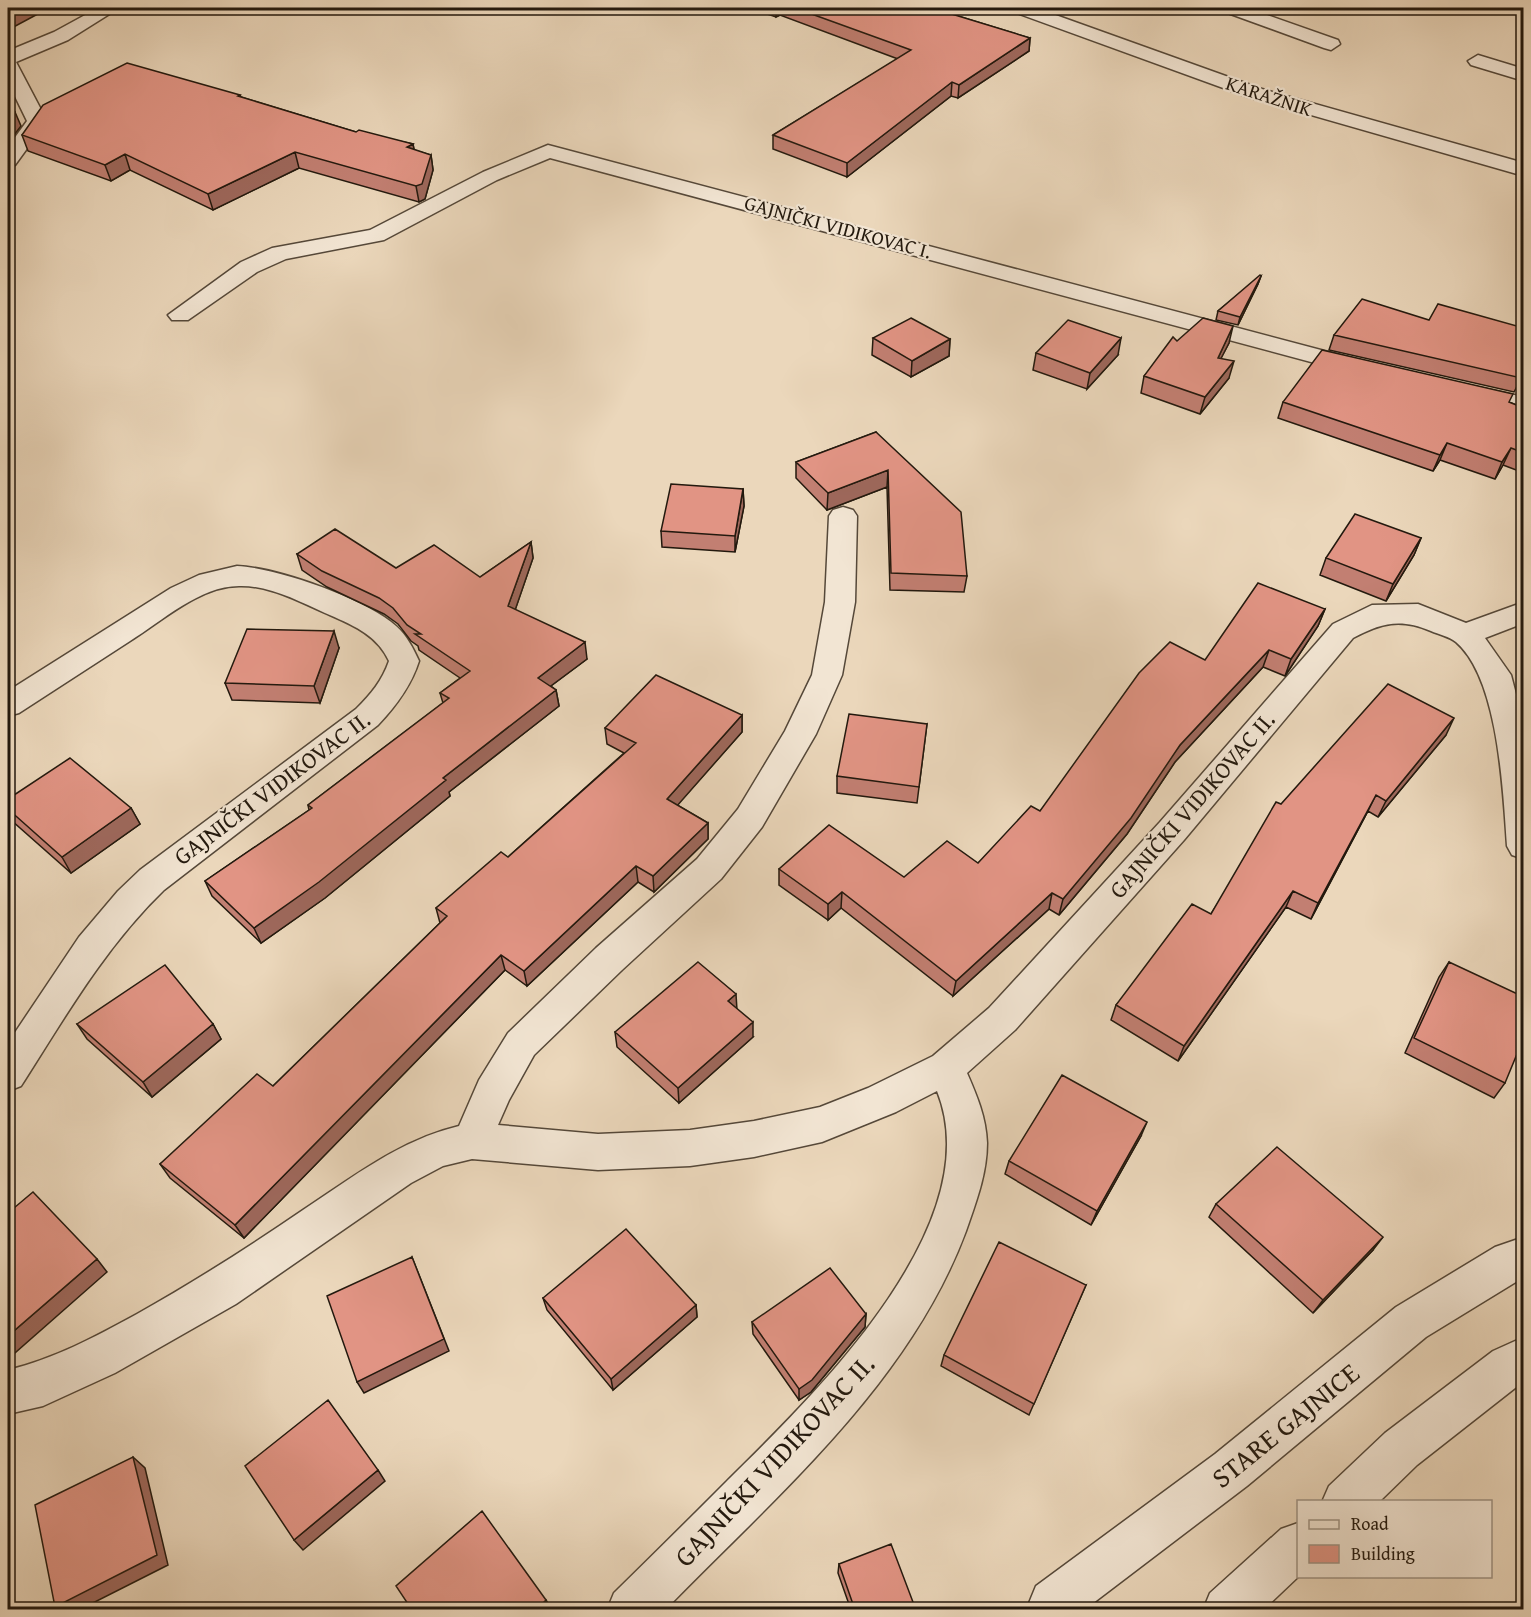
<svg xmlns="http://www.w3.org/2000/svg" width="1531" height="1617" viewBox="0 0 1531 1617" font-family="'Gentium Book Plus',serif">
<style>
.lines{fill:none;stroke-linecap:round;stroke-linejoin:round}
.minor-casing{stroke:#554839;stroke-width:3}
.tertiary-casing{stroke:#554839;stroke-width:3}
.minor{fill:#f2e5d3;fill-rule:evenodd}
.tertiary{fill:#f2e5d3;fill-rule:evenodd}
.wall{fill:#c27f72;stroke:#23190e;stroke-width:1.5}
.shaded-wall{fill:#9e685c;stroke:#23190e;stroke-width:1.5}
.building{fill:#e19484;stroke:#23190e;stroke-width:1.5}
.labels{text-anchor:middle;stroke-width:4.5;stroke-linejoin:round;paint-order:stroke}
.far-street-label{font-size:20px;fill:#23190e;stroke:#f2e5d3}
.street-label{font-size:24px;fill:#23190e;stroke:#f2e5d3}
.near-street-label{font-size:28px;fill:#23190e;stroke:#f2e5d3}
</style>
<rect width="100%" height="100%" fill="#ebd7bb"/>
<filter id="stains"><feTurbulence type="fractalNoise" baseFrequency=".00333" numOctaves="4"/><feColorMatrix values="0 0 0 0 .2 0 0 0 0 .09 0 0 0 0 .02 0 0 0 .5 -.17"/></filter>
<radialGradient id="worn" r=".72"><stop offset=".6" stop-color="#630" stop-opacity="0"/><stop offset="1" stop-color="#630" stop-opacity=".3"/></radialGradient>
<g class="lines">
<defs>
<path id="minor" d="M98,8H119L68,40L16,62L47,121L15,165L8,167V147L27,121L8,82V51L54,32Z
M1222,8H1247L1338,40L1340,44L1331,50L1324,48L1225,12Z
M1478,55L1524,69V81L1471,65L1468,61Z
M548,145L1370,363L1373,368L1370,373L1361,375L1352,373L550,158L497,180L384,240L286,259L257,272L188,320H172L168,315L241,262L272,248L370,230L483,172Z
M1467,385L1524,397V413L1458,398L1454,393L1458,388Z
M843,507L853,510L857,516L855,602L842,675L816,734L762,827L721,879L622,970L534,1055L509,1100L498,1125L598,1134L690,1130L754,1121L820,1107L868,1088L933,1056L989,1008L1160,822L1333,624L1372,605L1418,604L1466,623L1524,602V623L1485,638L1511,675L1524,725V859L1512,855L1507,846C1503,792 1499,679 1456,642C1450,637 1438,634 1431,631C1400,618 1381,623 1353,638L1184,840L1015,1030L967,1073C977,1096 986,1117 987,1143C987,1174 976,1202 966,1231C909,1384 777,1495 665,1610H607L614,1593C652,1556 690,1518 727,1481C813,1396 991,1225 937,1091L896,1112L822,1142L754,1157L690,1166L598,1170L472,1159L443,1166L411,1183L236,1304L115,1373L43,1406L8,1414V1370C56,1358 93,1338 137,1314C194,1282 249,1247 303,1210C353,1177 400,1140 459,1126L479,1080L508,1033L596,948L697,859L738,809L785,731L812,675L825,602L829,516L833,510Z
M237,566C278,568 366,599 396,626C407,636 413,648 419,661C411,686 396,706 378,725L164,890C105,947 65,1017 21,1086L8,1091V1043L79,937L118,891L140,870L356,709C371,694 382,681 389,661C377,634 350,624 325,613C298,601 269,585 239,586C200,586 162,621 130,641C93,665 56,689 19,713L8,716V691L171,588L199,575Z
M1524,1237V1277L1426,1337L1247,1486L1084,1610H1032L1029,1603L1036,1586L1215,1454L1396,1307L1495,1247Z"/>
<path id="tertiary" d="M1011,8H1036L1262,89L1524,163V176L1248,97L1014,12Z
M1524,1337V1381L1417,1465L1379,1502H1322L1329,1486L1385,1433L1493,1351Z
M1298,1523L1299,1576L1263,1610H1203L1210,1593L1281,1529Z"/>
</defs>
<!-- minor casing -->
<use href="#minor" class="minor-casing"/>
<!-- tertiary casing -->
<use href="#tertiary" class="tertiary-casing"/>
<!-- minor -->
<use href="#minor" class="minor"/>
<!-- tertiary -->
<use href="#tertiary" class="tertiary"/>
</g>
<!-- wall -->
<path class="wall" d="M749,8H932L1030,38L1029,51L958,98L951,96L847,177L773,149V135L898,59L780,15L776,17Z
M240,95L241,97L356,132L413,144L414,150L431,155L433,170L425,199L419,202L299,168L213,210L130,170L111,181L28,151L22,135Z
M1261,276L1258,284L1238,325L1216,320L1218,311Z
M1429,320L1524,373L1514,392L1329,350L1334,335Z
M873,338L950,339L949,356L911,377L872,355Z
M1177,341L1229,343L1221,358L1229,378L1200,414L1141,393L1144,376Z
M1036,353L1118,355L1087,389L1033,370Z
M1283,402H1509L1524,408V473L1503,465L1495,479L1440,460L1433,471L1278,418Z
M876,432L967,576L964,592L890,590L887,487L827,510L796,478V462Z
M743,489L744,506L735,552L662,547L661,531Z
M1421,538L1414,555L1386,601L1320,575L1326,558Z
M531,542L533,558L515,610L587,659L551,686L556,690L559,706L449,792L450,796L325,898L261,943L212,896L205,881L309,810L308,805L443,703L440,693L460,678L419,650L418,646L411,641L398,624L384,614L327,587L302,570L297,554L396,568L480,577Z
M1325,609L1318,626L1285,676L1263,667L1175,762L1127,834L1059,915L1049,909L953,996L841,908L828,920L779,885V869L904,877L978,863L1040,811L1205,660Z
M339,648L320,703L232,700L225,683Z
M742,715V732L677,805L708,823V839L654,892L638,882L527,986L505,970L244,1238L170,1178L160,1164L273,1086L440,923L436,908L508,857L624,753L607,744L605,728Z
M927,724L917,803L837,793V776Z
M1446,735L1378,817L1368,811L1311,919L1286,907L1178,1061L1111,1020L1116,1005L1211,914L1281,804Z
M8,799L131,808L140,824L71,873L11,820L8,815Z
M1449,962L1505,1083L1494,1098L1405,1053L1439,977Z
M77,1024H213L221,1039L152,1097L87,1039Z
M615,1032L753,1037L679,1103L617,1047Z
M1141,1136L1091,1225L1005,1174L1009,1161Z
M1216,1204L1373,1250L1313,1313L1209,1217Z
M1086,1285L1029,1415L941,1366L944,1355Z
M543,1298L696,1305L697,1317L613,1390L547,1310Z
M866,1314L865,1327L811,1392L799,1400L753,1334L752,1322Z
M839,1564L916,1610H851L838,1573Z"/>
<!-- shaded-wall -->
<path class="shaded-wall" d="M20,8H49L8,30V14Z
M776,8H780V15L776,17Z
M1030,38L1029,51L958,98L959,85Z
M952,82L951,96L847,177V163Z
M15,112L21,126L8,143V122Z
M413,144L416,160L407,147Z
M295,152L299,168L213,210L208,194Z
M125,154L130,170L111,181L105,165Z
M431,155L433,170L425,199L419,202L416,186Z
M1261,276L1258,284L1238,325L1240,317Z
M1233,326L1229,343L1213,374L1218,358Z
M1121,338L1118,355L1087,389L1090,373Z
M950,339L949,356L911,377L912,361Z
M1234,361L1229,378L1200,414L1205,397Z
M1447,443L1440,460L1433,471L1440,455Z
M1511,448L1503,465L1495,479L1502,462Z
M888,470L887,487L827,510L828,493Z
M743,489L744,506L735,552V536Z
M1421,538L1414,555L1386,601L1393,584Z
M531,542L533,558L511,622L508,606Z
M1325,609L1318,626L1285,676L1291,659Z
M334,631L339,648L320,703L314,686Z
M585,642L587,659L540,694L538,678Z
M1269,650L1263,667L1175,762L1127,834L1059,915L1063,899L1180,745Z
M556,690L559,706L449,792L450,796L325,898L261,943L254,928L443,778Z
M742,715V732L669,815L667,799Z
M1454,718L1446,735L1378,817L1386,801Z
M1376,795L1368,811L1311,919L1318,903Z
M131,808L140,824L71,873L62,857Z
M708,823V839L654,892L653,876Z
M636,866L638,882L527,986L524,971Z
M1293,891L1286,907L1178,1061L1184,1046Z
M842,892L841,908L828,920V904Z
M1052,893L1049,909L953,996L956,981Z
M501,955L505,970L244,1238L235,1225Z
M736,994L737,1010L728,1001Z
M753,1022V1037L679,1103L678,1088Z
M213,1024L221,1039L152,1097L143,1082Z
M1147,1122L1141,1136L1091,1225L1097,1211Z
M1383,1237L1373,1250L1313,1313L1323,1300Z
M412,1257L449,1351L364,1393L357,1382Z
M97,1259L107,1272L8,1359V1336Z
M696,1305L697,1317L613,1390L611,1379Z
M866,1314L865,1327L811,1392L799,1400V1389Z
M133,1457L145,1468L168,1565L79,1610H59L55,1607Z
M378,1470L385,1481L303,1550L294,1540Z
M546,1600L551,1608L549,1610H536Z"/>
<!-- building -->
<path class="building" d="M8,8H20L8,14Z
M795,8H932L1030,38L959,85L952,82L847,163L773,135L911,50Z
M127,63L240,95L238,96L356,132L359,130L413,144L407,147L431,155L422,184L416,186L295,152L208,194L125,154L105,165L22,135L43,105Z
M8,107L15,112L8,122Z
M1260,275L1261,276L1240,317L1218,311Z
M1362,299L1429,320L1438,304L1524,328V372L1521,378L1334,335Z
M911,318L950,339L912,361L873,338Z
M1203,318L1233,326L1218,358L1234,361L1205,397L1144,376L1173,337L1177,341Z
M1068,320L1121,338L1090,373L1036,353Z
M1322,350L1513,394L1509,402L1524,408V453L1511,448L1502,462L1447,443L1440,455L1283,402Z
M876,432L961,512L967,576L891,573L888,470L828,493L796,462Z
M671,484L743,489L735,536L661,531Z
M1355,514L1421,538L1393,584L1326,558Z
M335,529L396,568L434,545L480,577L531,542L508,606L585,642L538,678L556,690L443,778L446,780L319,882L254,928L205,881L312,808L308,805L449,698L440,693L470,671L415,634H421L407,625L393,608L379,598L322,571L297,554Z
M1258,583L1325,609L1291,659L1269,650L1180,745L1131,818L1063,899L1052,893L956,981L842,892L828,904L779,869L829,825L904,877L947,841L978,863L1031,806L1040,811L1139,673L1170,642L1205,660Z
M247,629L334,631L314,686L225,683Z
M656,675L742,715L667,799L708,823L653,876L636,866L524,971L501,955L235,1225L160,1164L257,1074L273,1086L447,916L436,908L501,852L508,857L636,743L605,728Z
M1388,684L1454,718L1386,801L1376,795L1318,903L1293,891L1184,1046L1116,1005L1192,904L1211,914L1276,802L1281,804Z
M849,714L927,724L919,787L837,776Z
M70,758L131,808L62,857L8,809V799Z
M698,962L736,994L728,1001L753,1022L678,1088L615,1032Z
M1449,962L1524,997V1037L1505,1083L1414,1038Z
M165,965L213,1024L143,1082L77,1024Z
M1062,1075L1147,1122L1097,1211L1009,1161Z
M1277,1147L1383,1237L1323,1300L1216,1204Z
M33,1192L97,1259L8,1336V1213Z
M626,1229L696,1305L611,1379L543,1298Z
M999,1242L1086,1285L1034,1404L944,1355Z
M412,1257L444,1339L357,1382L327,1296Z
M830,1268L866,1314L812,1380L799,1389L752,1322Z
M328,1400L378,1470L294,1540L245,1466Z
M133,1457L157,1555L55,1607L35,1505Z
M482,1511L546,1600L536,1610H412L396,1586Z
M891,1544L916,1610H855L839,1564Z"/>
<g class="labels">
<!-- far-street labels -->
<g class="far-street-label">
<text transform="translate(1269 96) rotate(18)" y="7">KARAŽNIK</text>
<text transform="translate(838 227) rotate(15)" y="7">GAJNIČKI VIDIKOVAC I.</text>
</g>
<!-- street labels -->
<g class="street-label">
<text transform="translate(272 788) rotate(-37)" y="8">GAJNIČKI VIDIKOVAC II.</text>
<text transform="translate(1192 805) rotate(-49)" y="8">GAJNIČKI VIDIKOVAC II.</text>
</g>
<!-- near-street labels -->
<g class="near-street-label">
<text transform="translate(1285 1425) rotate(-39)" y="10">STARE GAJNICE</text>
<text transform="translate(774 1460) rotate(-47)" y="10">GAJNIČKI VIDIKOVAC II.</text>
</g>
</g>
<!-- margin -->
<rect width="1531" height="1617" fill="none" stroke="#ebd7bb" stroke-width="30"/>
<rect x="9" y="9" width="1513" height="1599" fill="none" stroke="#23190e" stroke-width="3"/>
<rect x="15" y="15" width="1501" height="1587" fill="none" stroke="#23190e" stroke-width="1.5"/>
<!-- legend -->
<rect x="1297" y="1500" width="195" height="78" fill="#f2e5d3" stroke="#9f9384" stroke-width="1.5"/>
<rect x="1309" y="1520" width="30" height="9" fill="#f2e5d3" stroke="#9f9384" stroke-width="1.5"/>
<text x="1351" y="1530" font-size="18" fill="#23190e">Road</text>
<rect x="1309" y="1545" width="30" height="18" fill="#e19484" stroke="#9f9384" stroke-width="1.5"/>
<text x="1351" y="1560" font-size="18" fill="#23190e">Building</text>
<rect width="100%" height="100%" filter="url(#stains)"/>
<rect width="100%" height="100%" fill="url(#worn)"/>
</svg>
